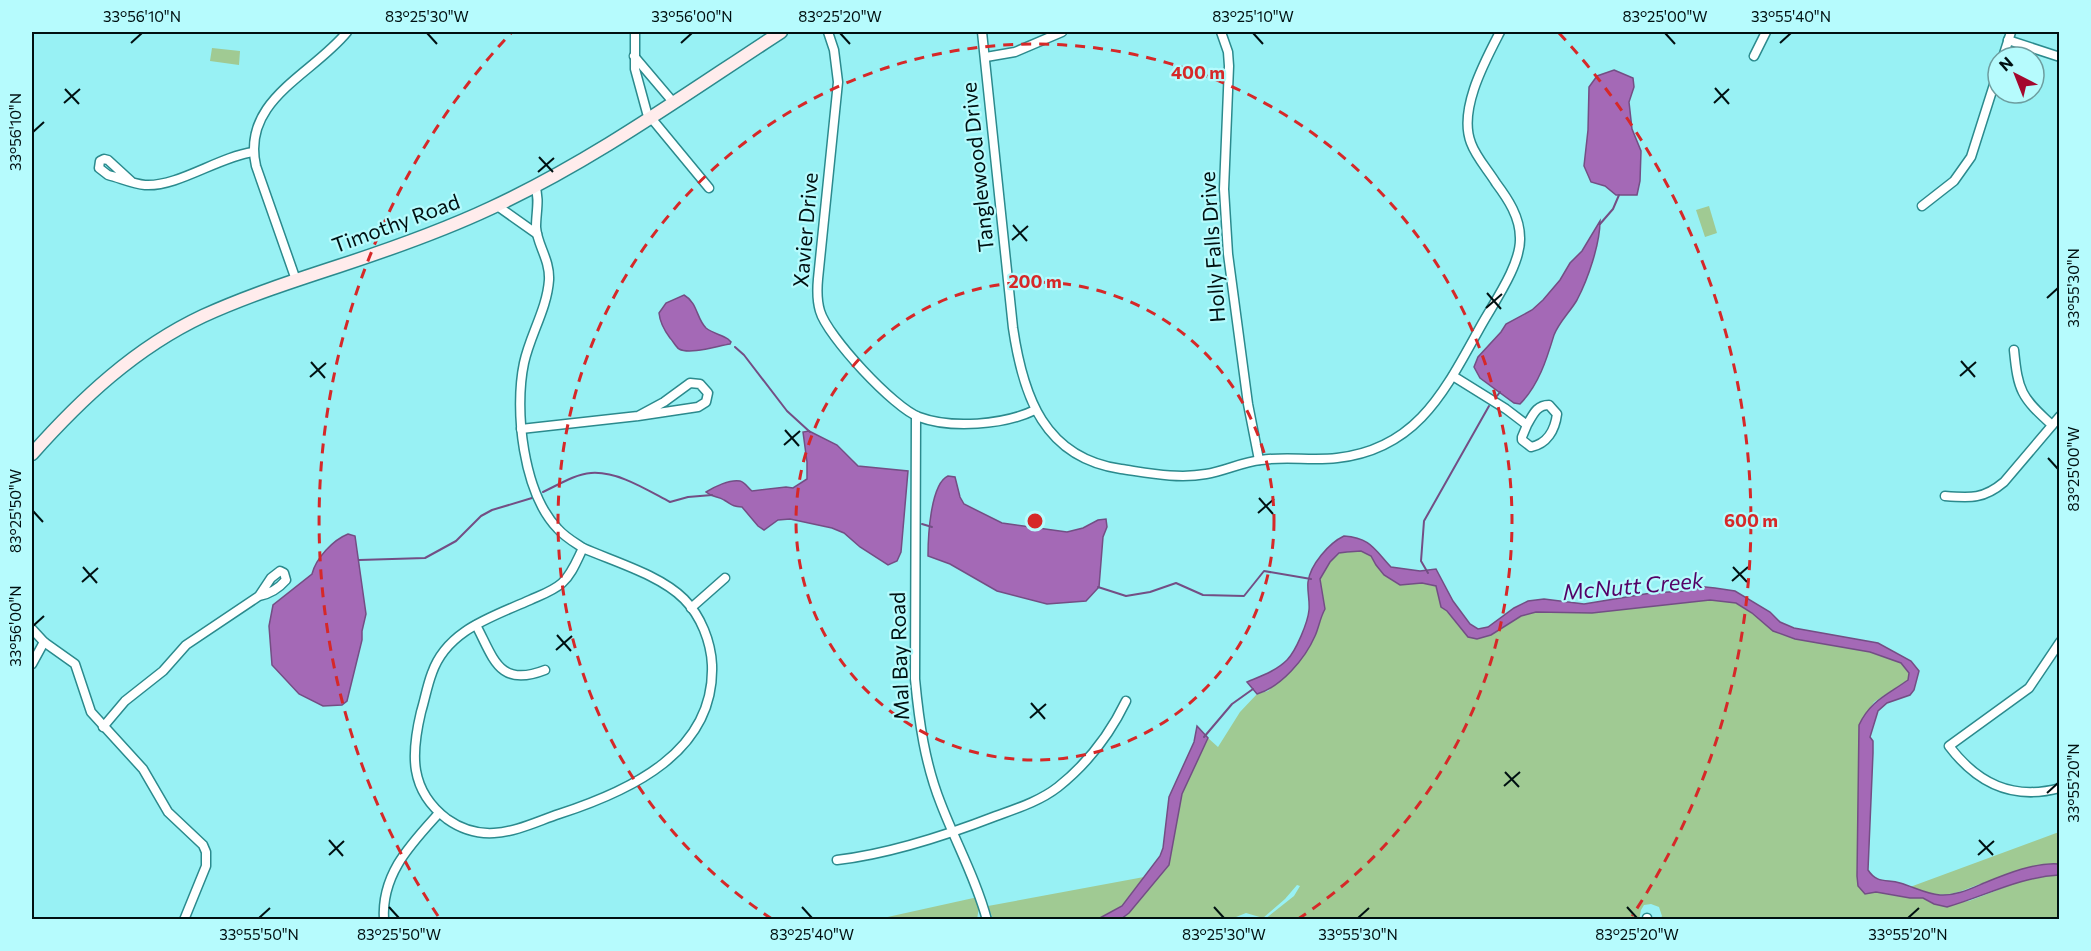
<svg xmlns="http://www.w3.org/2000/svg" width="2091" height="951" viewBox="0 0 2091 951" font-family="Commissioner,sans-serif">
  <rect width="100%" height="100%" fill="#98f1f4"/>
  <g fill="#a0ca93">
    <polygon points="212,48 240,51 239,65 210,61"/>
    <polygon points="1709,206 1717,233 1705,237 1696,210"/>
    <polygon points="1361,551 1371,556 1376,565 1400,585 1422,583 1436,586 1441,607 1447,611 1468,637 1477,639 1491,635 1521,616 1536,612 1592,613 1710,600 1736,603 1795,639 1870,652 1901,663 1909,673 1908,680 1874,702 1859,725 1858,886 1891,895 1923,898 1934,904 1969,901 2021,881 2059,874 2059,920 1660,920 1662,916 1659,907 1651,904 1644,905 1641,910 1639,920 1265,919 1294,896 1300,886 1297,885 1285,899 1263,918 1246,913 1231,919 1121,920 1129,913 1169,865 1182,794 1208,738 1218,747 1240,712 1257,694 1268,691 1306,652 1315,636 1321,617 1325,609 1320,579 1330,562 1340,553"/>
    <path d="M2059,832V864H2054C2034,869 2014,874 1995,879C1958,890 1951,903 1910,887Z"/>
    <polygon points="1144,877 1122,906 1098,919 993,919 988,906"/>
    <polygon points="978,897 979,908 977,919 874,920"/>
  </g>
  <g fill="#a469b6" stroke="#734e84" stroke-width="1.5">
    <polygon points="1614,70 1633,78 1634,87 1629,102 1632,129 1641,151 1640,181 1637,195 1616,195 1605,186 1591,182 1584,166 1588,130 1589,87 1597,76"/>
    <path d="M1600,221C1600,244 1588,279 1577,300C1570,312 1559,322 1554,335C1547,358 1539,385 1520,404L1514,403L1480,378L1474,367L1478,357L1501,332L1506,324L1532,310L1543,300L1560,280L1570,263L1582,251Z"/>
    <path d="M684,295C698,303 696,318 706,328C712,333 722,335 728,339L731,342L730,344C717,346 690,355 679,349C676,347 673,341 670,338C664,330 660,323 659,313L666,303Z"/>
    <path d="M809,431L837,445L858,466L908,471L901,552L897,561L888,565L860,547L844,533L832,528L790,519L778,520L764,530L758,526L742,507C731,506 733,505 724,500C718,496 713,498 706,492C714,487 730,479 740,481C745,482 748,488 752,491L786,487L793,488L807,479V462L803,432Z"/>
    <path d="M948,476L955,477L960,497L964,504L1002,523L1067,532L1083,528L1098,520L1106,519L1107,527L1103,537L1099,587L1086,601L1047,604L997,591L950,564L928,556C928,539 930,484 948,476Z"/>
    <path d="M348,534L355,536L366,614L362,631V640L347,701L342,705L323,706L299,694L272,665L269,626L273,605L312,574C316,558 333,540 348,534Z"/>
    <path d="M1344,536C1371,538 1374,549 1391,567L1420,571L1436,569L1453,601L1470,624L1478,629L1488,627L1514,608L1528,601L1544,599L1584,604L1651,593L1687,591L1696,586L1715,588L1735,591L1770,612L1780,622L1794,628L1878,643L1911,661L1919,671L1914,690L1910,695L1887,703L1878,711L1870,737L1873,741V753L1868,870C1877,884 1887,879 1900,883C1914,887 1926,894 1940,895C1956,896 1970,889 1984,883C2006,874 2035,862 2059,864V875C2020,877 1985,896 1947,907L1934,904L1923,898H1910L1876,892L1865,894L1858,886L1857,876L1859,725C1870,701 1887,695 1908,680L1909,673L1901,663L1870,652L1795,639L1773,631L1752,613L1736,603L1710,600L1592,613L1536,612L1521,616L1491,635L1477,639L1468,637L1447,611L1441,607L1436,586L1422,583L1400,585L1384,575L1376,565L1371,556L1361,551L1347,552L1339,553L1330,562L1320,579L1325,609C1320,618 1319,627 1315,636C1305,659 1281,687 1257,694L1247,682C1261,676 1276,671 1287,660C1296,651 1308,622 1309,610C1310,601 1307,591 1308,582C1310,565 1329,543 1344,536Z"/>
    <polygon points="1197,726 1208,738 1182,794 1169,865 1129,913 1121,919 1098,919 1122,906 1160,856 1163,848 1169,797 1194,742"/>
  </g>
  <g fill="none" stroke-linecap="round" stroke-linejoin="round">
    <g stroke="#734e84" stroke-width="2">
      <polyline points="1600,224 1613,209 1619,195"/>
      <polyline points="735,347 744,355 787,411 810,432"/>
      <polyline points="1497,396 1500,392"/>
      <path d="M543,492C558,485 575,474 591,473C618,471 647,490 670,502L688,497L712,495"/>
      <polyline points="922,524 932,527"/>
      <polyline points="359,560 425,558 456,541 481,516 492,510 532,498"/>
      <polyline points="1428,573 1421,561 1424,521 1489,406"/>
      <polyline points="1098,587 1126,596 1150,592 1176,583 1203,595 1244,596 1264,571 1311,579"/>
      <polyline points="1204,737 1232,704 1253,689"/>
    </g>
    <g stroke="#2b8a8d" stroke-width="11">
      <g id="street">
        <polyline points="635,32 635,69 647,113 709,188"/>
        <path d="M828,32L834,50L838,82L818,279C817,290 817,301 820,311C827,336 894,408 919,417C951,429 1004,425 1035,410"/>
        <path d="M982,32L1013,328C1023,396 1044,458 1121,469C1149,473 1178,479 1206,474C1225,471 1242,462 1261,460C1286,456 1311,461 1337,458C1419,449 1446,388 1482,324C1495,301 1521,264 1520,238C1520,217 1508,199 1496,183C1488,170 1476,157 1471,143C1458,110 1485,61 1500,32"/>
        <polyline points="1221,32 1228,52 1229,66 1224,189 1228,254 1248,404 1259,460"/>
        <polyline points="2008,40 2060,57"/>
        <polyline points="634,56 673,102"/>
        <polyline points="1754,56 1766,32"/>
        <polyline points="986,57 1015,52 1062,32"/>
        <polyline points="2003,57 2011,32"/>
        <path d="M132,182L108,160L104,159L100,161L99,168L108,175C120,178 133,184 145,185C178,187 218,157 253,152"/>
        <path d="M535,186C540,199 536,212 536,227C537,245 550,259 549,280C547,309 530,335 524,363C514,410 523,493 558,529C565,537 574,542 583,548"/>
        <polyline points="496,205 537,234"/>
        <polyline points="1922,206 1954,181 1971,157 1998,72"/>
        <path d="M296,280L256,166C241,100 312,75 347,32"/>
        <path d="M2014,350C2018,391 2021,397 2052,425"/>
        <path d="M1453,376L1506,409L1527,425L1522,437V440L1531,447C1547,444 1555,430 1557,414L1549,405C1536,405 1533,415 1527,425"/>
        <path d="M916,416L915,679C919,722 925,764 941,804C956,843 976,879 987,920"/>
        <polyline points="521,429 638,416 698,407 706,402 708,393 700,384 690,383 664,402 638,416"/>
        <path d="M1945,496C1971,498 1984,499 2004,482L2060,416"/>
        <path d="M583,548C615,562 660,575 684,599C701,616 711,642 712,665C715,752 630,791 559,814C538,821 516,832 494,833C477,834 461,829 447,819C409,790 411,754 421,712C425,699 427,686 432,673C447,630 492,617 530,600C541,595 553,591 562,583C572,574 577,560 583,548Z"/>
        <polyline points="691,608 725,578"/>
        <path d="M476,625C494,659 499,688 545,670"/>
        <polyline points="32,629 44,642 75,664 91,712 143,769 168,812 203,845 206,852 206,866 184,920"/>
        <path d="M2060,642L2029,688L1949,746C1977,783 2012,801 2060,788"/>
        <polyline points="32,664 44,642"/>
        <path d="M103,727L125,701L163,671L186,645L259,596C270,594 279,588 286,580L284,573L280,571L271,578L259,596"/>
        <path d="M837,860C889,854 947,835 996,816C1018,808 1040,801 1058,787C1087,764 1110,734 1126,701"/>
        <path d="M384,920C381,874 411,844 439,813"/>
        <polyline points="1647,920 1647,918"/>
      </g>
    </g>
    <g stroke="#2b8a8d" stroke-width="15">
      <path id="secondary" d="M32,454C81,399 135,348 203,316C247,296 293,281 339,266C391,249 442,231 491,208C593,161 687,93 781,32"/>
    </g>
    <use href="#street" stroke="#fff" stroke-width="8"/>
    <use href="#secondary" stroke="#ffecec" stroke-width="12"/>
  </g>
  <path fill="none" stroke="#001011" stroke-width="2" d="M427,33L437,44M840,33L850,44M1253,33L1263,44M1665,33L1675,44M131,43L142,33M681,43L692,33M1780,43L1791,33M1715,88L1729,104M65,89L79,104M64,103L80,89M1714,103L1729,89M33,132L44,122M539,157L553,172M538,172L554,158M1013,225L1027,241M1012,240L1028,226M1487,293L1501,309M2047,298L2058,288M1486,308L1502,294M1961,361L1975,377M311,362L325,378M1960,376L1976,362M310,377L326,363M785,430L799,446M784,445L800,431M2048,458L2058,469M1259,498L1273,514M33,511L43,522M1258,513L1274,499M83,567L97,583M1733,567L1747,582M1732,581L1748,567M82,582L98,568M33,626L44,616M557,635L571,651M556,650L572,636M1031,703L1045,719M1030,718L1046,704M1505,772L1519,787M1504,786L1520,772M2047,793L2058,783M329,840L343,856M1979,840L1993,855M329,855L344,841M1978,855L1994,841M389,907L399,918M802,907L812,918M1214,907L1224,918M1627,907L1637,918M259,918L270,908M1358,918L1369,908M1908,918L1919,908"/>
  <g fill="none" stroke="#d62828" stroke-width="3" stroke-dasharray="10 8">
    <circle cx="1035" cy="521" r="239"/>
    <path d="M772 919A477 477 0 1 1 1298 919"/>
    <path d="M438 916A716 716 0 0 1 511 33M1559 33A716 716 0 0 1 1632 916"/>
  </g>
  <g text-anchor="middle" stroke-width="4.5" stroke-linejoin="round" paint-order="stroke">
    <g font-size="21" fill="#001011" stroke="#b6fbfd">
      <text transform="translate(978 167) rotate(-96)" y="7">Tanglewood Drive</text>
      <text transform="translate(396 224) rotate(-20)" y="7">Timothy Road</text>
      <text transform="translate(806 230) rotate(-85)" y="7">Xavier Drive</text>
      <text transform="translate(1213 247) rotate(-94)" y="7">Holly Falls Drive</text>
      <text transform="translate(900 656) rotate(-92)" y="7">Mal Bay Road</text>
    </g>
    <g font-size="22" font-style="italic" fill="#540066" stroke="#b6fbfd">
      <text transform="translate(1633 586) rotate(-5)" y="8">McNutt Creek</text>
    </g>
  </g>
  <circle cx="1035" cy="521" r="9" fill="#d62828" stroke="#b6fbfd" stroke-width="3"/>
  <g font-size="18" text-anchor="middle" font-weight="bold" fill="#d62828" stroke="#b6fbfd" stroke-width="4.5" stroke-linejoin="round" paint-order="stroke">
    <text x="1198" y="79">400 m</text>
    <text x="1035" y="288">200 m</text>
    <text x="1751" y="527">600 m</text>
  </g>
  <rect width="2091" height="951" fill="none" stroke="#b6fbfd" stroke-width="66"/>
  <g transform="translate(2016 75) rotate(318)"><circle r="28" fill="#b6fbfd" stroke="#6d9d9f" stroke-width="1.5"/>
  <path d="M0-4.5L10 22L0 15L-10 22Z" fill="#a4082e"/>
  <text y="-9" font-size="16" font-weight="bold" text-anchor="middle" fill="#001011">N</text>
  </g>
  <rect x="33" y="33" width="2025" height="885" fill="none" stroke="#001011" stroke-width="2"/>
  <g font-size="15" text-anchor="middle" fill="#001011">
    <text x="142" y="22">33°56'10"N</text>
    <text x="427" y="22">83°25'30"W</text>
    <text x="692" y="22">33°56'00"N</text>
    <text x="840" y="22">83°25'20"W</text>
    <text x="1253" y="22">83°25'10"W</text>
    <text x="1665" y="22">83°25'00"W</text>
    <text x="1791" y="22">33°55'40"N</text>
    <text transform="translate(16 132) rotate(-90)" y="5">33°56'10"N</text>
    <text transform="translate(2074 288) rotate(-90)" y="5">33°55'30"N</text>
    <text transform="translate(2074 469) rotate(-90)" y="5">83°25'00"W</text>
    <text transform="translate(16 511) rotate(-90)" y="5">83°25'50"W</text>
    <text transform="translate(16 626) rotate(-90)" y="5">33°56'00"N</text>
    <text transform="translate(2074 783) rotate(-90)" y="5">33°55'20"N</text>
    <text x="259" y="940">33°55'50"N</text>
    <text x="399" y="940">83°25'50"W</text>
    <text x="812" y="940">83°25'40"W</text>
    <text x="1224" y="940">83°25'30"W</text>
    <text x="1358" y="940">33°55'30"N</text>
    <text x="1637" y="940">83°25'20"W</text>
    <text x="1908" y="940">33°55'20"N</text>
  </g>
</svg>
